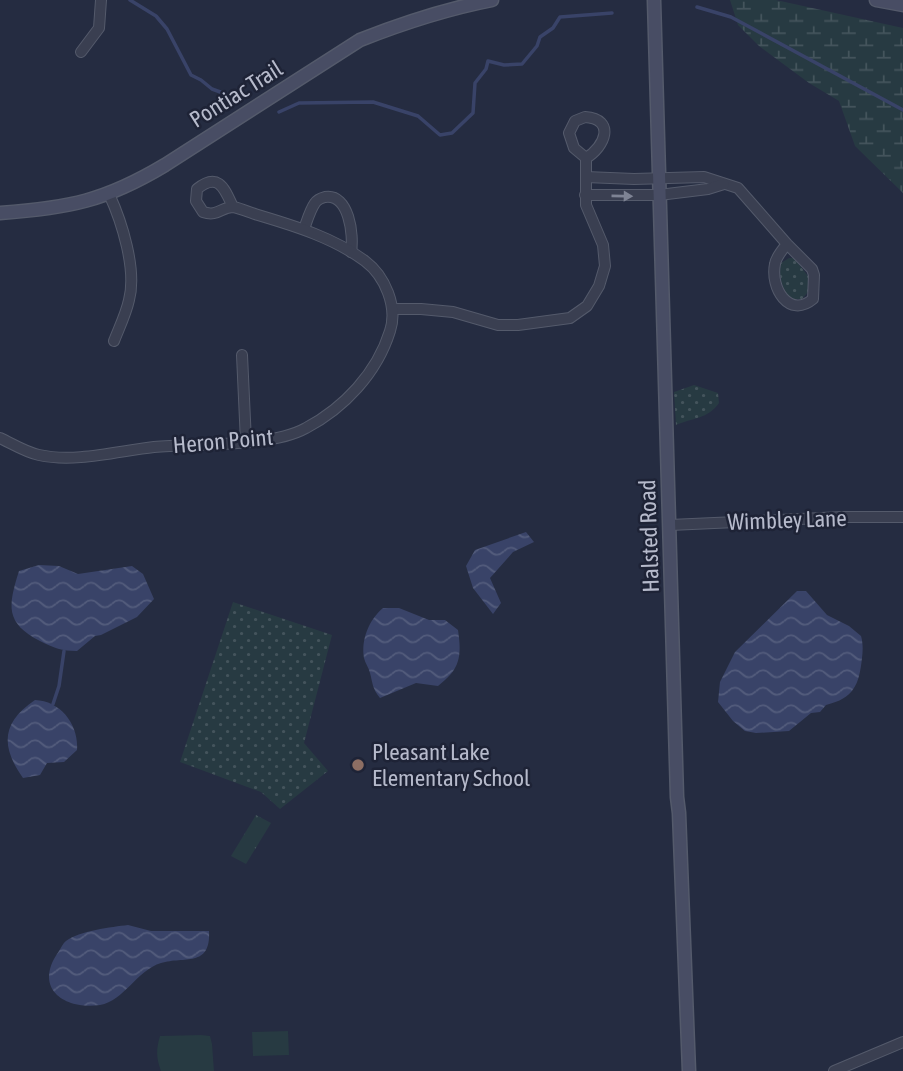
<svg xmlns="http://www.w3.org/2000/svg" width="903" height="1071" viewBox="0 0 903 1071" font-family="'Asap Condensed',sans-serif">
  <defs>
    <pattern id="grass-dots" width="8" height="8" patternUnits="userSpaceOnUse" patternTransform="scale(1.75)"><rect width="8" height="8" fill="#273a42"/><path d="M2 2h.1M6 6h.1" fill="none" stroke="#44545c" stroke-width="1.8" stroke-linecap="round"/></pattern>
    <pattern id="wetland-marsh" width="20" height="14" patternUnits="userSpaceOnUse" patternTransform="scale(1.75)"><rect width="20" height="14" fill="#273a42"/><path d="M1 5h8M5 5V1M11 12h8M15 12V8" fill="none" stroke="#44545c"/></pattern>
    <pattern id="park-tufts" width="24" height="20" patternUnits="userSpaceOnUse" patternTransform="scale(1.75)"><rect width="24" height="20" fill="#273a42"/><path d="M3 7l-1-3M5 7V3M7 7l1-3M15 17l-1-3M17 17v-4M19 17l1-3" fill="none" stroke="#44545c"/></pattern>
    <pattern id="water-waves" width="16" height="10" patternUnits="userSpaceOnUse" patternTransform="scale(1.75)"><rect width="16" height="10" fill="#394368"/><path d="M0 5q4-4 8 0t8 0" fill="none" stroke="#535c7c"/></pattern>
  </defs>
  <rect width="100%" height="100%" fill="#252c41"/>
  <g fill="url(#grass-dots)">
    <path d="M789,258H794L808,276V292L802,299H792C782,293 778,274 781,263Z"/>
    <path d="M694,385L718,393L719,403C708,419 692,418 676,425L674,392Z"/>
    <polygon points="233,602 332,635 304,743 328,771 280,809 261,792 180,762"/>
  </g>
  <polygon fill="url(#wetland-marsh)" points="730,0 776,0 903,28 903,193 855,146 839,101 809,83 759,46 738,25"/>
  <polygon fill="url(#park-tufts)" points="256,815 271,823 246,864 231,856"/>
  <g fill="#273a42">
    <polygon points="288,1031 289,1055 253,1056 252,1032"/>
    <path d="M201,1035L210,1036L212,1044L214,1071H161C156,1058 156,1049 160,1036Z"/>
  </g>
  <g fill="url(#water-waves)">
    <polygon points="526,532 534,542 513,552 490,578 501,603 493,614 473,588 466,566 475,550"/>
    <path d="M39,565L59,566L78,574L132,566L143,574L154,599L137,617L101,635L95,636L77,651C62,651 54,648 40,641C5,623 8,606 19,571Z"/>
    <path d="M797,591H806L827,615L849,626L861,636C863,643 863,650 862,658C859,685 854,698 826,705L820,712L811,713L789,731L756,733L745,731L733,721L718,702L720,682L735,652Z"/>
    <path d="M383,608H399L429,620H445L458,630C462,657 460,669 438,686L416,683L380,698C372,688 373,684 370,673C369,668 365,663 364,658C361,639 369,620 383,608Z"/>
    <path d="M35,700C61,701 79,725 77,750L64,762L47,763L40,775L23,778C0,746 2,722 35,700Z"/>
    <path d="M128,925L151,931H209C211,968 184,956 161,963C137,970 124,1001 100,1005C65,1010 34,989 57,954C60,950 63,943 66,941C79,931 112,927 128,925Z"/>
  </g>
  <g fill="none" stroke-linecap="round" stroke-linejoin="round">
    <g stroke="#394368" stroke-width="3.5">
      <polyline points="130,0 156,16 167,29 191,75 201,80 212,89 234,97"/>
      <polyline points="697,7 731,17 903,110"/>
      <polyline points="279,112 299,103 373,102 418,116 440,135 452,133 473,113 475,83 486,69 488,61 504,65 522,64 537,46 540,37 553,28 560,17 612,13"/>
      <polyline points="53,704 59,686 64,651"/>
    </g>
    <g stroke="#545a6b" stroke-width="12">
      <g id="street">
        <polyline points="81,52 99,28 101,0"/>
        <path d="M586,177L634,179L704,177L738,188L787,244L812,269L814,275L813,299C789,319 770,288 775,264C776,257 782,250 787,244"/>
        <path d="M109,194C122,222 137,270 129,300C126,314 119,328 114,341"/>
        <polyline points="585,195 659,195 708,189 724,184"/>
        <path d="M304,229C307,221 310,210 315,203C317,200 321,198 325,197C349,193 354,235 351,252"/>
        <path d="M393,309H421L453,312L498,325H518L570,318L587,306L599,286L605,266L603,245L586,205V158C605,147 616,119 585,117L575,121L569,133L574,148L586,158"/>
        <polyline points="242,355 246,442"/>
        <path d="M0,438C13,444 25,452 39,455C75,463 118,451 154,447C196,443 270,448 306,428C344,408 377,373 390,331C398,307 385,276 365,261C334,238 295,226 258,215C251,213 240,208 233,207C221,207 218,217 203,212L196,201L197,189C219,171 225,190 233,207"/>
        <polyline points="670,525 843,517 903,517"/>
        <polyline points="834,1071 903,1042"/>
      </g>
    </g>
    <g stroke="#545a6b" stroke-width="15">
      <g id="secondary">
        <polyline points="654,0 677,797 679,813 689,1071"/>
        <polyline points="876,0 903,5"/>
        <path d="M0,213C69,208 105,201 165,165L360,40C403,23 446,9 492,0"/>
      </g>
    </g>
    <use href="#street" stroke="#3a3f51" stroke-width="10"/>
    <use href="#secondary" stroke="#484d64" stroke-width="12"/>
  </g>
  <defs><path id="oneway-solid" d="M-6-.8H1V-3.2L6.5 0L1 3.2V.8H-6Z" transform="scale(1.75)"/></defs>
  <use fill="#7e8394" href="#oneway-solid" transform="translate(622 196) rotate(1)"/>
  <circle fill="#8d6e63" stroke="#1e2336" stroke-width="2.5" cx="358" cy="765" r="7"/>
  <g text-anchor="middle" stroke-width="5" stroke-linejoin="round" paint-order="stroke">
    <g font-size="23" fill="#b6bacb" stroke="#1e2336">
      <text transform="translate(236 94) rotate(-32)" y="8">Pontiac Trail</text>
      <text transform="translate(223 441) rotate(-5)" y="8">Heron Point</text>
      <text transform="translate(787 520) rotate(-2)" y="8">Wimbley Lane</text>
      <text transform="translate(649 536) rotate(-92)" y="8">Halsted Road</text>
    </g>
    <g font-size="23" fill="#b6bacb" stroke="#1e2336" text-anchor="start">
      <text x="372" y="760">Pleasant Lake<tspan x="372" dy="26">Elementary School</tspan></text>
    </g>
  </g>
</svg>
